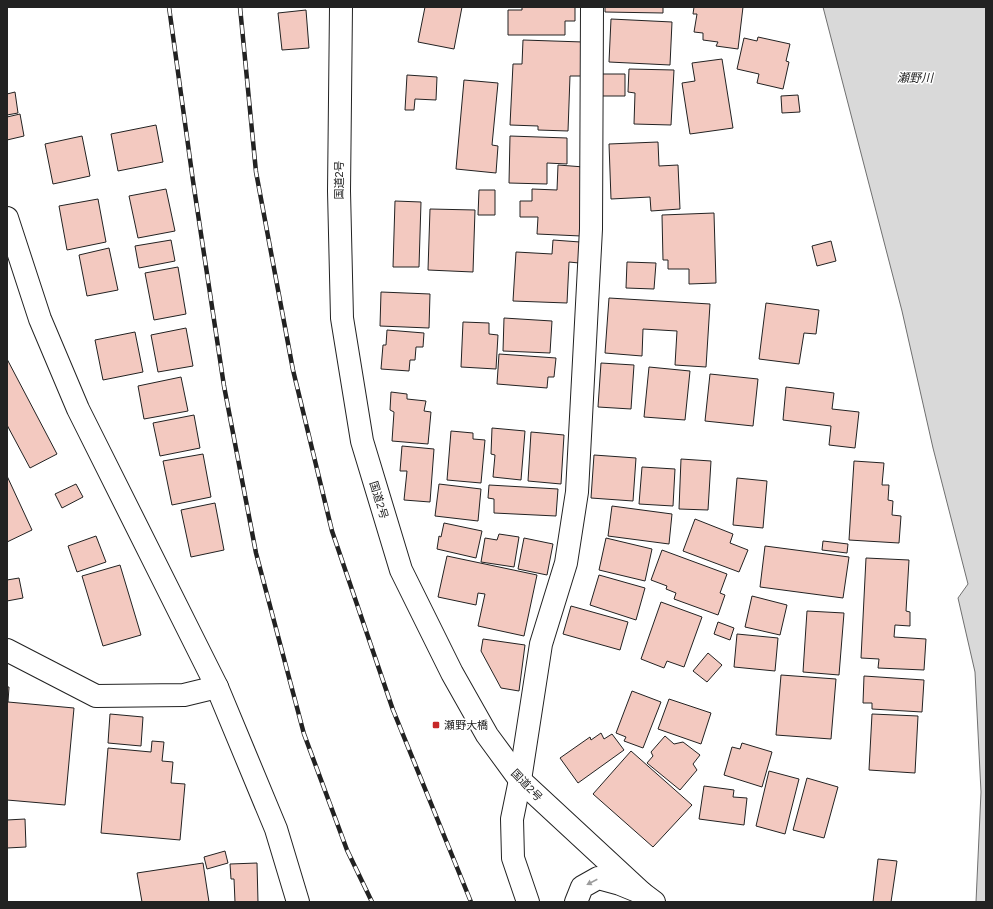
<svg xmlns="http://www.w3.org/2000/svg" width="993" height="909" viewBox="0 0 993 909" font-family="Helvetica,'Noto Sans JP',sans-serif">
  <rect width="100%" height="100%" fill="#fff"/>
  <polygon fill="#d9d9d9" stroke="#6f6f6f" points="823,7 986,7 986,902 976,902 981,792 975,672 958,598 968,584 933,448 902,311"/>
  <g fill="#f3c9c0" stroke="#222">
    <polygon points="425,7 462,7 454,49 418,42"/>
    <polygon points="522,7 575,7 575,21 565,21 565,35 508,35 508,10 522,10"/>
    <polygon points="605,7 663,7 663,13 605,12"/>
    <polygon points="694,7 743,7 738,49 716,46 718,42 703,40 703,33 694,32 697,14 693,14"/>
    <polygon points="306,10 309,48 282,50 278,13"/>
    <polygon points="611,19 672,22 670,65 609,62"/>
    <polygon points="758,37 790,44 786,61 789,62 783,89 757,83 759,74 737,69 744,38 757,41"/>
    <polygon points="523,40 583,42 582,76 570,76 568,131 538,130 538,126 510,125 513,64 522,64"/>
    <polygon points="722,59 733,128 690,134 682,83 695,81 692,63"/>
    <polygon points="629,69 674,70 671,125 634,124 635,93 628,92"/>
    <polygon points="601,74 625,74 625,96 602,96"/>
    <polygon points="407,75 437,77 436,100 415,99 414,110 405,110"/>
    <polygon points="464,80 498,83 492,145 498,146 496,173 456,169"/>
    <polygon points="15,92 18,113 7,115 7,94"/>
    <polygon points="798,95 800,112 782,113 781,96"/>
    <polygon points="20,114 24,136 7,140 7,117"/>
    <polygon points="156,125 163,162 118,171 111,134"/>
    <polygon points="82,136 90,176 53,184 45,144"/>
    <polygon points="510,136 567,138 567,164 547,163 547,184 509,183"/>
    <polygon points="658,142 659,166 678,165 680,209 651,211 650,197 611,199 609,144"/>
    <polygon points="558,165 584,167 581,236 537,234 538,217 520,217 520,201 532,201 532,189 557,190"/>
    <polygon points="166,189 175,231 138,238 129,196"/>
    <polygon points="479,190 495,190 495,215 478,215"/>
    <polygon points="98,199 106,242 67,250 59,206"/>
    <polygon points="395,201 421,202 419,267 393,267"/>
    <polygon points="430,209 475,210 473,272 428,270"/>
    <polygon points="714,213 716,283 689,284 689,269 668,269 668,260 663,260 662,215"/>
    <polygon points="171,240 175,261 139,268 135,246"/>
    <polygon points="553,240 580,242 579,263 569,262 567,303 513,301 516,252 552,254"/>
    <polygon points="831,241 836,261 817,266 812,246"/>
    <polygon points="109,248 118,290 87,296 79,255"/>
    <polygon points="627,262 656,263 654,289 626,288"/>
    <polygon points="178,267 186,314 154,320 145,273"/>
    <polygon points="381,292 430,294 429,328 380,326"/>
    <polygon points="609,298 710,304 706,367 675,365 677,331 643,329 642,356 605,353"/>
    <polygon points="766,303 819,310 816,334 804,333 799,364 759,359"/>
    <polygon points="504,318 552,321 550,353 503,351"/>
    <polygon points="463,322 489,323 489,334 498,335 496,369 461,367"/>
    <polygon points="186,328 193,366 158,372 151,335"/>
    <polygon points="387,330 424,333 423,347 416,347 415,360 410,360 409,371 381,369 383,345 386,345"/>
    <polygon points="135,332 143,372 103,380 95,340"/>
    <polygon points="499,354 556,358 554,377 548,377 547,388 497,384"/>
    <polygon points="7,359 57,454 30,468 7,425"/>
    <polygon points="601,363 634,365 631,409 598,407"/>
    <polygon points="649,367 690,371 685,420 644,417"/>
    <polygon points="710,374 758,379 753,426 705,421"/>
    <polygon points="181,377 188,411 144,419 138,386"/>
    <polygon points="786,387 834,393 832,409 859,412 855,448 829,445 831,426 783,420"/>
    <polygon points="391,392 407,394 407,399 426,401 424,411 431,412 428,444 392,441 394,412 390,410"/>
    <polygon points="194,415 200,448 160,456 153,423"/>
    <polygon points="492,428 525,431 521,480 493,477 495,455 491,454"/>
    <polygon points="451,431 473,433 473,439 485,440 481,483 447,480"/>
    <polygon points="531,432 564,435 561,484 528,481"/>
    <polygon points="402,446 434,449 430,502 404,500 407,471 400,471"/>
    <polygon points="203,454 211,497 172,505 163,461"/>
    <polygon points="594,455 636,458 633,501 591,498"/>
    <polygon points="681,459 711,461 708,510 679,509"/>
    <polygon points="854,461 884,463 882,485 889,485 888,500 893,501 892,515 901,516 899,543 849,540"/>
    <polygon points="642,467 675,469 673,506 639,504"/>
    <polygon points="7,476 32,530 7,542"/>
    <polygon points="737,478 767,481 763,528 733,525"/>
    <polygon points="76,484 83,497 62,508 55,494"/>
    <polygon points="439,484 481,489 478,521 435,516"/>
    <polygon points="489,485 558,489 556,516 494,513 494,499 488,498"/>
    <polygon points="215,503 224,550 191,557 181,510"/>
    <polygon points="612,506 672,514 669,544 608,536"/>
    <polygon points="695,519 733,534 730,543 748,550 739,572 683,551"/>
    <polygon points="444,523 482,531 476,558 437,549 439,536 441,537"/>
    <polygon points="499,534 519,537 514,567 481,562 485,538 497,540"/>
    <polygon points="96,536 106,562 77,572 68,546"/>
    <polygon points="524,538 553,544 547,575 518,569"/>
    <polygon points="606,538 652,549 645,581 599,570"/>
    <polygon points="823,541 848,544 847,553 822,550"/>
    <polygon points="765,546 849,557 843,598 760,587"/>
    <polygon points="662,550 727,574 720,593 725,595 718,615 674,599 676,593 666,589 667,586 651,580"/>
    <polygon points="447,556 537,575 524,636 478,626 485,594 478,593 476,605 438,597"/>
    <polygon points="866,558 909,560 906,611 910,612 910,626 895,625 894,637 926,639 924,670 878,668 879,659 861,658"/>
    <polygon points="120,565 141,635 103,646 82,576"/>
    <polygon points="599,575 645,588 636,620 590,605"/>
    <polygon points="19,578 23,598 7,601 7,580"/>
    <polygon points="752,596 787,605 780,635 745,627"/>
    <polygon points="661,602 702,617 684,667 667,661 664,668 641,659"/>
    <polygon points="571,606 628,622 620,650 563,634"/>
    <polygon points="807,611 844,613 839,675 803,672"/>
    <polygon points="718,622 734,628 730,640 714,634"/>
    <polygon points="737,634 778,638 775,671 734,667"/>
    <polygon points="483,639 525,645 519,691 501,688 481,651"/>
    <polygon points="708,653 722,665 707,682 693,671"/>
    <polygon points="781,675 836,679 831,739 776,735"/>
    <polygon points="864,676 924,680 922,712 872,709 872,703 863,703"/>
    <polygon points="7,687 9,687 8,702 74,708 65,805 7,800"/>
    <polygon points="632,691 661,702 643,748 624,741 626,737 616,733"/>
    <polygon points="669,699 711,713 701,744 658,729"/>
    <polygon points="110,714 143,717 141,746 108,743"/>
    <polygon points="872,714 918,716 915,773 869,770"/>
    <polygon points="601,733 604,739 612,734 624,750 578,783 560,758 590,737 591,740"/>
    <polygon points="665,736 674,744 683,742 700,755 693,764 697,770 680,790 647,763 653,756 651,752"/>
    <polygon points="152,741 164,742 162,761 173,762 171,783 185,784 180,840 101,833 108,748 151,752"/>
    <polygon points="742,743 772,752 762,787 724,775 732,747 740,749"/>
    <polygon points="631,751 692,805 653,847 593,794"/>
    <polygon points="769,771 799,779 785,834 756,826"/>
    <polygon points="807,778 838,787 824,838 793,830"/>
    <polygon points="704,786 734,790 733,797 747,798 744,825 699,819"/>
    <polygon points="25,819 26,847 7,848 7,820"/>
    <polygon points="225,851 228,863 207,869 204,857"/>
    <polygon points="878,859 897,861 891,902 873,902"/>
    <polygon points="203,863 209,902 142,902 137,873"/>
    <polygon points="257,863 258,902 235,902 234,879 231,879 230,864"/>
  </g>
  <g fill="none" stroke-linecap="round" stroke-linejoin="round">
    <g stroke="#222" stroke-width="24">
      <g id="street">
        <polyline points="7,650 96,696 184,695 217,687"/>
        <polyline points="520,780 541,644 566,563 577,492 591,229 592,7"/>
      </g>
    </g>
    <g stroke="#222" stroke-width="24">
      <g id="secondary">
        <polyline points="7,218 40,319 78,409 217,687 276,829 298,902"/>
        <polyline points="520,780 512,819 513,858 528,902"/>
        <polyline points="576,902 582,887 598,878 620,884 642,893"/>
      </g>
    </g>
    <g stroke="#222" stroke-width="24">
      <polyline id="highway" points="341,7 339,191 342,318 362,441 401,570 452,673 487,735 520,780 642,893 654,902"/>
    </g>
    <use href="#street" stroke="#fff" stroke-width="22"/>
    <use href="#secondary" stroke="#fff" stroke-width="22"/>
    <use href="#highway" stroke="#fff" stroke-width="22"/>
    <g stroke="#222" stroke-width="4.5">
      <g id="rail">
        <polyline points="169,7 193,181 224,386 256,553 304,734 347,850 372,902"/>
        <polyline points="240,7 256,172 293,370 332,531 393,710 471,902"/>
      </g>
    </g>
    <use href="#rail" stroke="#fff" stroke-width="3" stroke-dasharray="9" stroke-linecap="butt"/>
  </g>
  <defs><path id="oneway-solid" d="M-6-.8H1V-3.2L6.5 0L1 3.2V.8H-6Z"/></defs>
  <use fill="#9c9c9c" href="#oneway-solid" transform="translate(592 882) rotate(153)"/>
  <rect fill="#c62828" stroke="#fff" stroke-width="1.5" x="432" y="721" width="8" height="8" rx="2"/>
  <g text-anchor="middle" stroke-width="3" stroke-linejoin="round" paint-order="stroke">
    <g font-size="11" fill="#222" stroke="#fff">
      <text transform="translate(339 180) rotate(-90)" y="4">国道2号</text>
      <text transform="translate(379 500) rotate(73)" y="4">国道2号</text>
      <text transform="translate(527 785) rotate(46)" y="4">国道2号</text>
    </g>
    <g font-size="11" fill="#222" stroke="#fff" text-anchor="start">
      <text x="444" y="729">瀬野大橋</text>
    </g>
    <g font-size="12" font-style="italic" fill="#222" stroke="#fff">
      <text x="915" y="82">瀬野川</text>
    </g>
  </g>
  <rect width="993" height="909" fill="none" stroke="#222222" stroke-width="16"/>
</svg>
